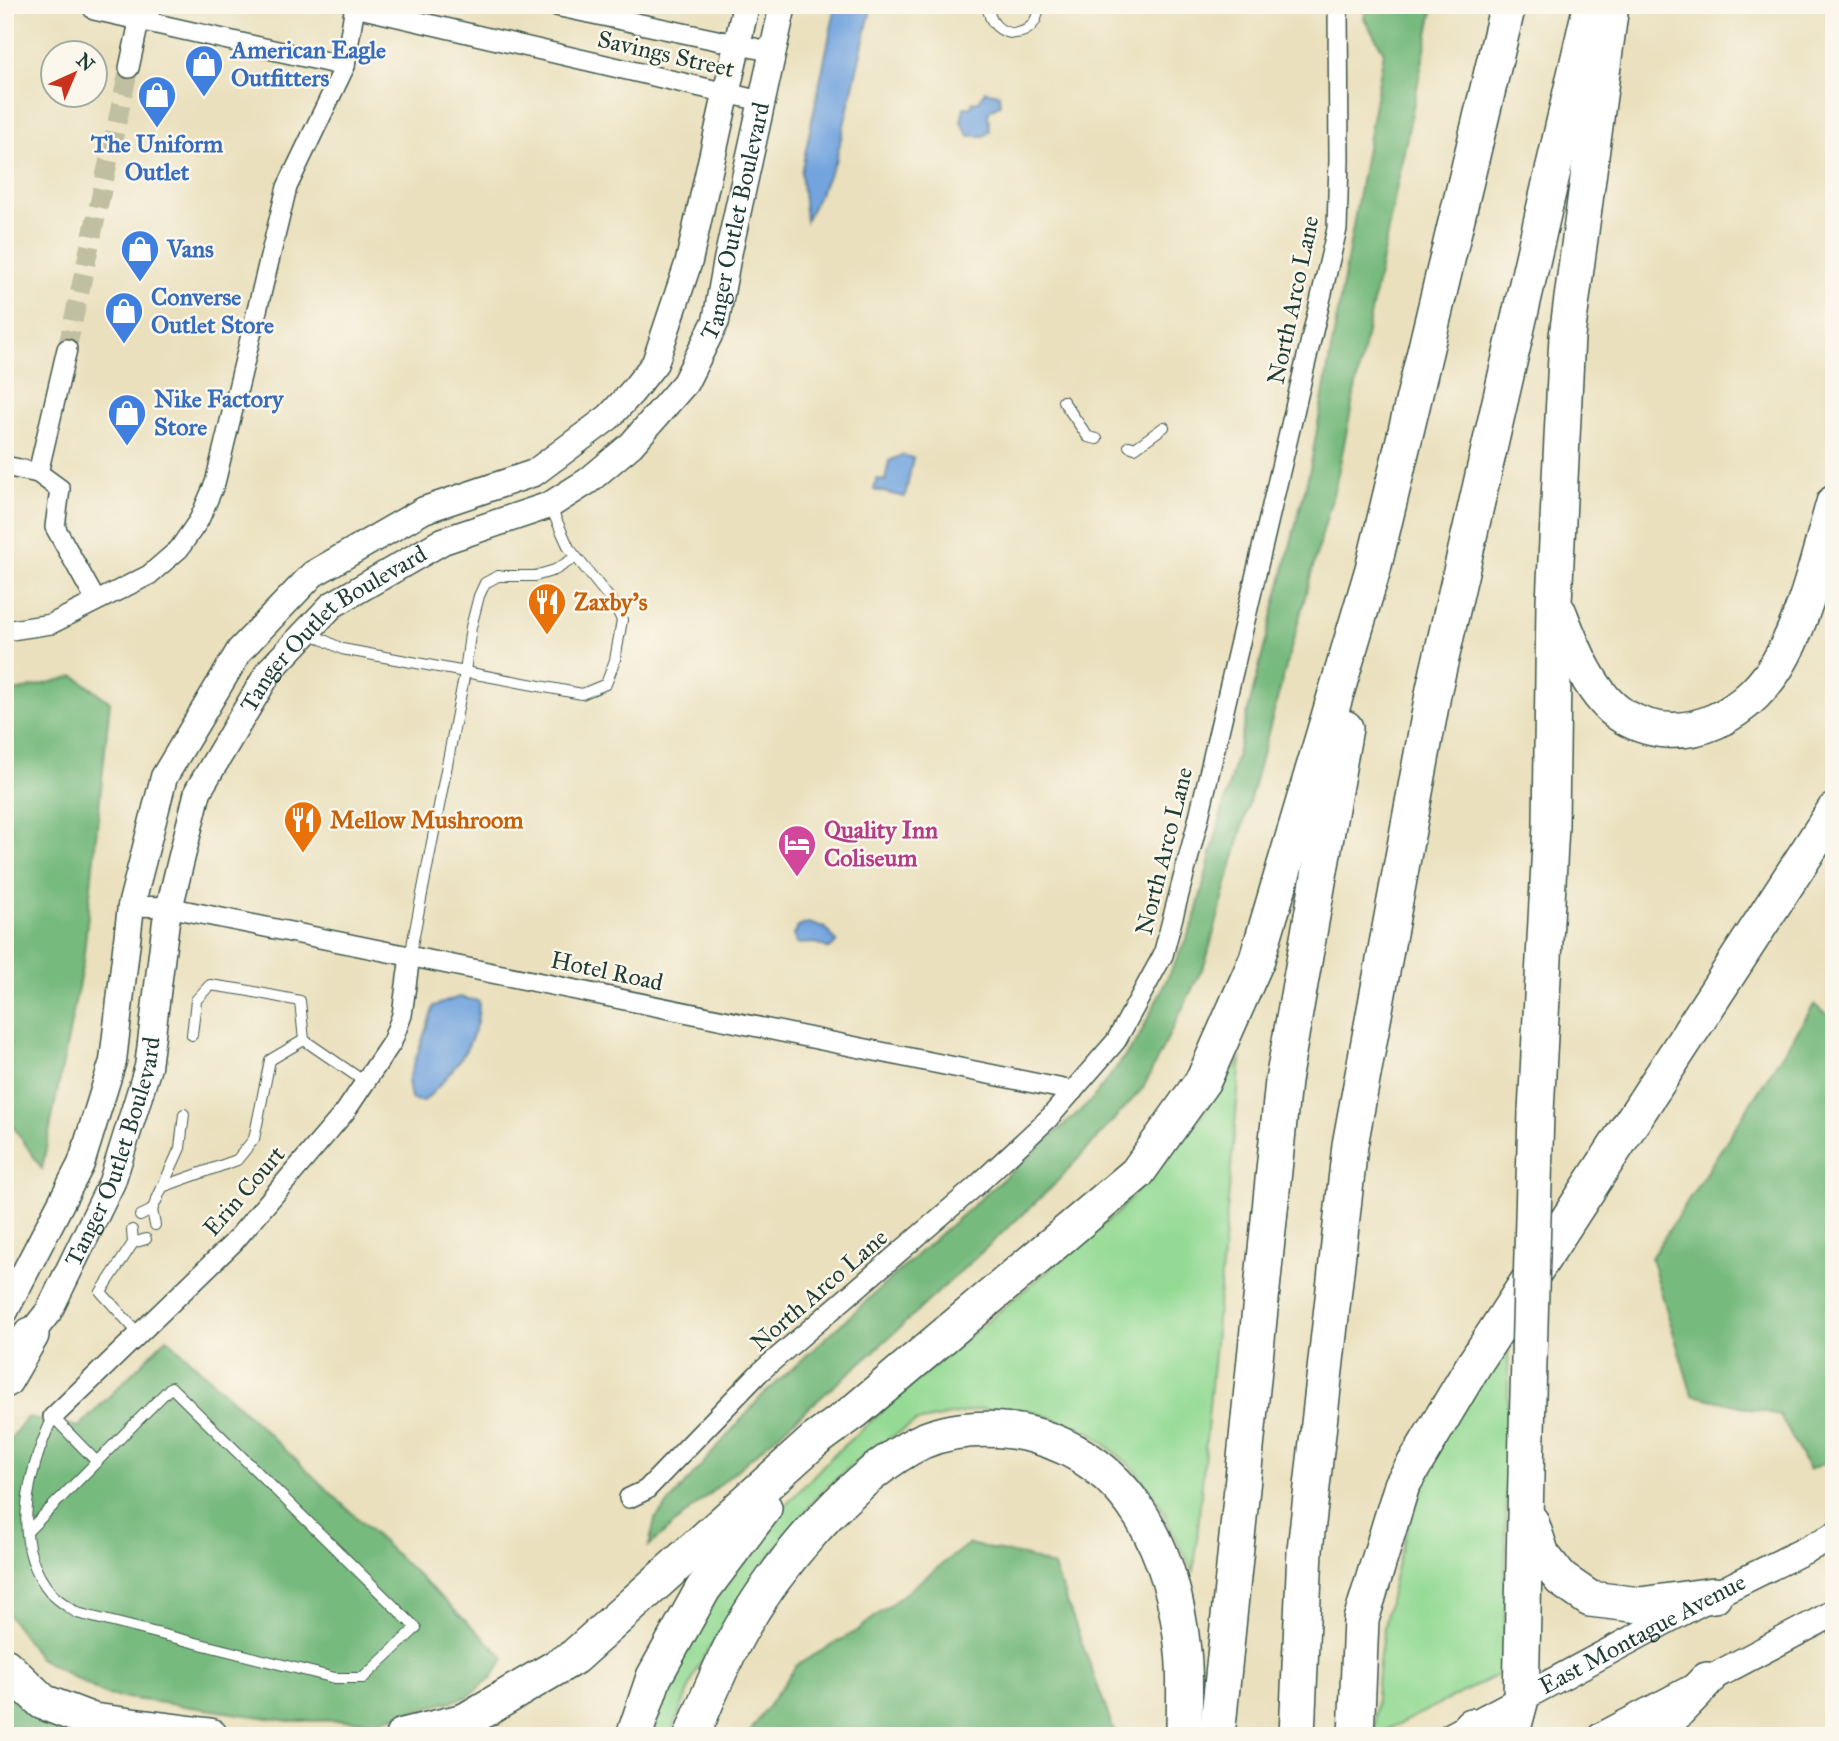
<svg xmlns="http://www.w3.org/2000/svg" width="1839" height="1741" viewBox="0 0 1839 1741" font-family="'IM FELL Great Primer',serif">
  <rect width="100%" height="100%" fill="#fbf7ec"/>
  <filter id="ink" filterUnits="userSpaceOnUse"><feTurbulence type="fractalNoise" baseFrequency=".0143" numOctaves="2"/><feDisplacementMap in="SourceGraphic" scale="14" xChannelSelector="R" yChannelSelector="G"/><feConvolveMatrix kernelMatrix="1 2 1 2 8 2 1 2 1" color-interpolation-filters="sRGB"/></filter>
  <filter id="wash" filterUnits="userSpaceOnUse"><feTurbulence type="fractalNoise" baseFrequency=".00686" numOctaves="4" result="noise"/><feDisplacementMap in="SourceGraphic" scale="28" xChannelSelector="R" yChannelSelector="G"/><feGaussianBlur stdDeviation="1.57" result="paint"/><feColorMatrix in="noise" values="0 0 0 0 0 0 0 0 0 0 0 0 0 0 0 0 0 1.4 0 .05"/><feComposite in="paint" operator="in"/></filter>
  <g filter="url(#wash)">
    <rect width="100%" height="100%" fill="#eae0bd"/>
    <g fill="#94da94" stroke="#5a8c64" stroke-width="2">
      <polygon points="1241,1059 1194,1571 1174,1536 1159,1503 1132,1467 1089,1431 1029,1410 981,1409 916,1422 866,1453 819,1494 751,1581 696,1671 670,1736 651,1736 666,1690 708,1603 769,1523 831,1457 923,1375 1118,1212 1185,1137"/>
      <path d="M1509,1325L1504,1672L1375,1736C1374,1637 1403,1519 1445,1430C1461,1395 1489,1358 1509,1325Z"/>
    </g>
    <g fill="#77ba7e" stroke="#4b7c59" stroke-width="2">
      <polygon points="1367,5 1434,5 1336,483 1206,961 1143,1088 1052,1187 871,1354 649,1546 655,1519 760,1398 930,1243 1089,1103 1138,1039 1193,925 1310,469 1384,52 1364,18"/>
      <polygon points="75,676 110,702 83,962 42,1169 5,1114 5,694"/>
      <polygon points="1814,1005 1834,1019 1834,1459 1809,1470 1780,1415 1692,1395 1651,1258"/>
      <polygon points="167,1338 505,1658 492,1677 467,1697 381,1720 289,1721 106,1695 39,1658 5,1610 5,1446 27,1417 79,1427"/>
      <polygon points="968,1544 1028,1557 1054,1567 1116,1736 747,1736 797,1665 858,1630"/>
      <polygon points="5,1680 93,1736 5,1736"/>
    </g>
    <g fill="#73a4de" stroke="#497089" stroke-width="2">
      <polygon points="836,5 872,5 836,160 806,221 801,173"/>
      <polygon points="985,91 999,94 1000,105 990,110 988,115 990,131 984,136 969,136 961,122 964,107 971,107 973,102 979,101"/>
      <polygon points="902,455 913,458 905,497 874,490 877,479 885,481 889,461"/>
      <polygon points="808,923 825,928 837,942 830,949 816,943 797,944 794,935 798,927"/>
      <path d="M459,997L479,1001C480,1042 451,1075 423,1102L411,1099L408,1081L434,1006Z"/>
    </g>
  </g>
  <g filter="url(#ink)">
    <g fill="none" stroke-linecap="round" stroke-linejoin="round">
      <polyline stroke="#c1bfa2" stroke-width="19" stroke-dasharray="19 10" stroke-linecap="butt" points="67,349 129,68"/>
      <g stroke="#3d5549" stroke-width="12">
        <g id="lane">
          <path d="M988,5C989,43 1040,42 1038,5"/>
          <polyline points="1063,401 1088,437 1097,439"/>
          <polyline points="1129,446 1135,448 1164,427"/>
          <polyline points="308,632 342,649 465,672 471,627 479,596 485,583 498,576 535,576 555,570 576,557"/>
          <polyline points="410,956 465,672 582,694 606,684 615,660 622,620 614,604 569,548 550,506"/>
          <polyline points="192,1035 196,1000 210,985 244,990 300,1001 304,1040 365,1082"/>
          <polyline points="162,1187 237,1160 254,1139 270,1060 304,1040"/>
          <polyline points="152,1210 155,1225"/>
          <polyline points="140,1216 152,1210 180,1148 184,1114"/>
          <polyline points="132,1230 133,1243 101,1292 139,1334"/>
          <polyline points="133,1243 146,1239"/>
          <path d="M27,1532L171,1387L416,1628L363,1678H335L77,1613C69,1607 58,1601 51,1593C9,1543 28,1471 53,1417L97,1462"/>
        </g>
      </g>
      <g stroke="#3d5549" stroke-width="22">
        <g id="street">
          <polyline points="95,5 94,10 345,66"/>
          <polyline points="551,5 773,52"/>
          <polyline points="355,7 761,101"/>
          <polyline points="129,68 139,22 149,15 150,5"/>
          <polyline points="5,466 38,473 60,489 55,527 96,601"/>
          <polyline points="38,473 67,349"/>
          <polyline points="5,631 51,624 149,575 179,549 199,520 215,483 287,187 345,66 355,5"/>
          <polyline points="131,906 169,907 187,911 1073,1091"/>
          <polyline points="53,1417 233,1243 345,1112 392,1042 402,1015 410,956"/>
          <polyline points="629,1498 646,1490 759,1373 975,1187 1050,1117 1116,1041 1163,955 1197,825 1337,229 1339,160 1338,5"/>
        </g>
      </g>
      <g stroke="#3d5549" stroke-width="29">
        <g id="secondary">
          <polyline points="5,1311 81,1164 113,1061 131,906 164,777 240,650 313,574 424,510 534,473 609,417 632,392 655,363 689,261 746,5"/>
          <path id="s1" d="M20,1348L49,1311L112,1182L148,1067L166,921L198,791L270,670L332,605L443,541L550,505L588,481L631,445L685,383L716,321L727,260L783,5"/>
          <path id="s2" d="M1451,1736L1714,1595L1834,1536"/>
          <polyline points="1601,1736 1834,1613"/>
        </g>
      </g>
      <g stroke="#3d5549" stroke-width="38">
        <g id="highway">
          <path d="M1559,613C1572,646 1591,697 1623,716C1685,753 1753,713 1783,655C1808,609 1819,554 1834,503"/>
          <polyline points="1536,1112 1551,825 1554,602 1567,336 1610,13"/>
          <polyline points="5,1380 31,1335"/>
          <polyline points="1531,1522 1542,1555 1561,1579 1590,1599 1640,1605 1714,1595"/>
          <polyline points="5,1666 43,1702 93,1721 210,1736"/>
          <polyline points="1471,1726 1513,1736"/>
          <polyline points="403,1736 465,1721 574,1657 814,1441 855,1411 1137,1173 1204,1079 1257,959 1373,569 1508,5"/>
          <polyline points="634,1736 654,1677 703,1589 764,1508"/>
          <path d="M692,1736C706,1701 720,1667 738,1634C775,1568 843,1486 909,1448C944,1427 994,1425 1033,1435C1134,1463 1173,1555 1183,1651C1186,1679 1184,1708 1184,1736"/>
          <polyline points="1217,1736 1283,1081 1345,728"/>
          <polyline points="1297,1736 1305,1550 1350,1145 1434,689 1591,5"/>
          <polyline points="1356,1736 1361,1620 1402,1485 1473,1366 1834,811"/>
          <polyline points="1511,1736 1521,1699 1527,1431"/>
          <polyline points="1653,1736 1707,1680"/>
        </g>
      </g>
      <use href="#lane" stroke="#fff" stroke-width="10"/>
      <use href="#street" stroke="#fff" stroke-width="19"/>
      <use href="#secondary" stroke="#fff" stroke-width="26"/>
      <use href="#highway" stroke="#fff" stroke-width="35"/>
      <g stroke="#3d5549" stroke-width="38" stroke-linecap="butt">
        <polyline id="highway-bridge" points="1527,1431 1536,1112"/>
      </g>
      <use href="#highway-bridge" stroke="#fff" stroke-width="35"/>
    </g>
  </g>
  <defs>
    <g id="shop-pin" transform="scale(2.0125)"><path d="M0 17L-7.5 6A9.5 9.5 0 1 1 7.5 6Z" fill="#3f7fe0" stroke="#fbf7ec"/><path d="M-5-2.5h2.3a2.7 3.5 0 0 1 5.4 0H5L5.5 6h-11ZM-1.5-2.5h3a1.5 2.3 0 0 0-3 0Z" fill="#fff"/></g>
    <g id="restaurant-pin" transform="scale(2.0125)"><path d="M0 17L-7.5 6A9.5 9.5 0 1 1 7.5 6Z" fill="#e8710a" stroke="#fbf7ec"/><path d="M-5-6h1v4h1v-4h1v4h1v-4h1v5L-1.5 .5V6h-2V.5L-5-1ZM5-6V6H3V1.5H1.5Q1.5-4 5-6Z" fill="#fff"/></g>
    <g id="hotel-pin" transform="scale(2.0125)"><path d="M0 17L-7.5 6A9.5 9.5 0 1 1 7.5 6Z" fill="#d1479c" stroke="#fbf7ec"/><path d="M-6-4.5h1.5V1H6V5H4.5V3h-9V5H-6ZM-4 0a1.8 1.8 0 1 1 3.6 0ZM.5 0V-2.5h3Q6-2.5 6 0Z" fill="#fff"/></g>
  </defs>
  <g fill-rule="evenodd">
    <use href="#shop-pin" x="204" y="64"/>
    <use href="#shop-pin" x="157" y="95"/>
    <use href="#shop-pin" x="140" y="249"/>
    <use href="#shop-pin" x="124" y="311"/>
    <use href="#shop-pin" x="127" y="413"/>
    <use href="#restaurant-pin" x="547" y="602"/>
    <use href="#restaurant-pin" x="303" y="820"/>
    <use href="#hotel-pin" x="797" y="844"/>
  </g>
  <g text-anchor="middle" stroke-width="5" stroke-linejoin="round" paint-order="stroke">
    <g font-size="24" font-weight="bold" fill="#366cbe" stroke="#fbf7ec" text-anchor="start">
      <text x="231" y="58">American Eagle<tspan x="231" dy="28">Outfitters</tspan></text>
      <text x="157" y="152" text-anchor="middle">The Uniform<tspan x="157" dy="28">Outlet</tspan></text>
      <text x="167" y="257">Vans</text>
      <text x="151" y="305">Converse<tspan x="151" dy="28">Outlet Store</tspan></text>
      <text x="154" y="407">Nike Factory<tspan x="154" dy="28">Store</tspan></text>
    </g>
    <g font-size="24" fill="#1f3d34" stroke="#fbf7ec">
      <text transform="translate(666 54) rotate(13)" y="8">Savings Street</text>
      <text dy="8" stroke="none"><textPath href="#s1" startOffset="1418">Tanger Outlet Boulevard</textPath></text>
      <text transform="translate(1293 300) rotate(-78)" y="8">North Arco Lane</text>
      <text dy="8" stroke="none"><textPath href="#s1" startOffset="808">Tanger Outlet Boulevard</textPath></text>
      <text transform="translate(1164 851) rotate(-76)" y="8">North Arco Lane</text>
      <text transform="translate(607 971) rotate(12)" y="8">Hotel Road</text>
      <text dy="8" stroke="none"><textPath href="#s1" startOffset="220">Tanger Outlet Boulevard</textPath></text>
      <text transform="translate(244 1191) rotate(-49)" y="8">Erin Court</text>
      <text transform="translate(819 1290) rotate(-41)" y="8">North Arco Lane</text>
      <text dy="8" stroke="none"><textPath href="#s2" startOffset="217">East Montague Avenue</textPath></text>
    </g>
    <g font-size="24" font-weight="bold" fill="#c56008" stroke="#fbf7ec" text-anchor="start">
      <text x="574" y="610">Zaxby's</text>
      <text x="330" y="828">Mellow Mushroom</text>
    </g>
    <g font-size="24" font-weight="bold" fill="#b23c85" stroke="#fbf7ec" text-anchor="start">
      <text x="824" y="838">Quality Inn<tspan x="824" dy="28">Coliseum</tspan></text>
    </g>
  </g>
  <rect width="1839" height="1741" fill="none" stroke="#fbf7ec" stroke-width="28"/>
  <g transform="translate(74 74) rotate(44)"><circle r="33" fill="#fbf7ec" stroke="#a3ada2" stroke-width="2"/>
  <path d="M0-5L12 26L0 18L-12 26Z" fill="#c8321e"/>
  <text y="-10" font-size="19" font-weight="bold" text-anchor="middle" fill="#1f3d34">N</text>
  </g>
</svg>
